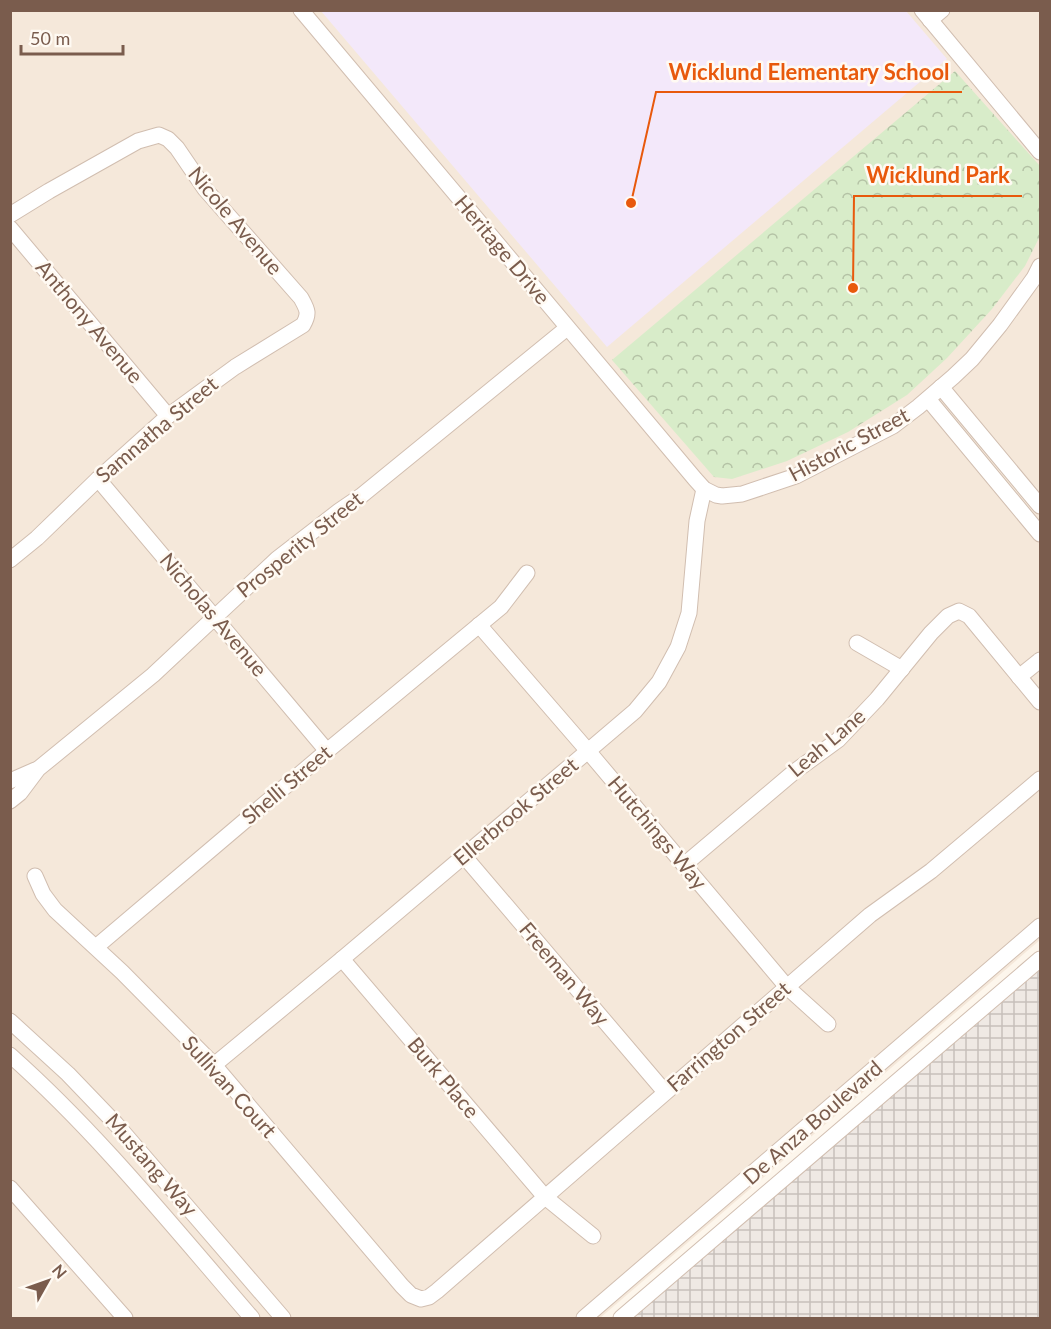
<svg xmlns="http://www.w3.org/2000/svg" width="1051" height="1329" viewBox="0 0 1051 1329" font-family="Lato,sans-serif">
  <defs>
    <pattern id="industrial-grid" width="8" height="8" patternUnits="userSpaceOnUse" patternTransform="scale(1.5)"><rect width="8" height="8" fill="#efe9e4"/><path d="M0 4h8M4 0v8" fill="none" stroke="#c7c0bb"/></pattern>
    <pattern id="forest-crowns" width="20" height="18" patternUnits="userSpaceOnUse" patternTransform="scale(1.5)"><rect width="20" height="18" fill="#d8ecc9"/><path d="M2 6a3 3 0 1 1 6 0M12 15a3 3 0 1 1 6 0" fill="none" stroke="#b4c2a5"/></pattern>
  </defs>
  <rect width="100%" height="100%" fill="#fdf6ec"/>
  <polygon fill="#f5e8da" points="10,11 1040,11 1040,940 600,1318 11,1318"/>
  <polygon fill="url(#industrial-grid)" points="1040,964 1040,1318 625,1318"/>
  <polygon fill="#f3e8fa" points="321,11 906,11 947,59 607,347"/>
  <polygon fill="url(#forest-crowns)" points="955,71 1040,166 1040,236 1025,266 992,309 947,358 907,395 848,432 787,461 732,479 714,477 612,360"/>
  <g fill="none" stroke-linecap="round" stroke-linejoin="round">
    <g stroke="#d1beb0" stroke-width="17">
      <g id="minor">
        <polyline points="301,10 695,479 704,489 716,495 722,496 742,494 796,476 893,426 918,407 953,377 972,359 1000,325 1034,278 1040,266"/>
        <polyline points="922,10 1040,152"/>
        <polyline points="930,20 942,10"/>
        <path d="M10,215L49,191L138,141L159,135L168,139L177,148L205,189L301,298C307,309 310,313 303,325L235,367L168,416L98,479L37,538L10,560"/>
        <polyline points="10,228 168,416"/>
        <polyline points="941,387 1040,506"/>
        <polyline points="928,399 1040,534"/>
        <polyline points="98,479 327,751"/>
        <polyline points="479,625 588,751 787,987 828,1024"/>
        <polyline points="857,643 902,669"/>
        <polyline points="1019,677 1040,660"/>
        <polyline points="10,781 35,770"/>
        <polyline points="10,801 20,793 38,769 153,675 277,559 339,511 361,496 567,328"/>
        <polyline points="464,856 665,1092"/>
        <polyline points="684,865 794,772 838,740 877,699 931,633 948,616 959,611 969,616 1040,702"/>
        <polyline points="35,876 43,894 55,910 122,972 214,1065 402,1286 411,1295 421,1299 429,1297 437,1291 870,915 931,871 1040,779"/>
        <polyline points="96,947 327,751 501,607 527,573"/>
        <polyline points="342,959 545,1197 593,1236"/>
        <polyline points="10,1021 68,1074 116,1124 283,1318"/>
        <path d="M10,1055C99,1134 174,1228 252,1318"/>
        <polyline points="214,1065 342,959 588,751 635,711 659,682 678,647 689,613 697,521 704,489"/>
        <polyline points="10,1188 125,1318"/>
        <polyline points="584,1318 1040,926"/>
        <polyline points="621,1318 1040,959"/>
      </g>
    </g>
    <use href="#minor" stroke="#fff" stroke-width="15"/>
  </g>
  <g text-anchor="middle" stroke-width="5" stroke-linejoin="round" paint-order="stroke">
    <g font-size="21" fill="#7a5c4d" stroke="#fffaf3">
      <text transform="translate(235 221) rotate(50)" y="7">Nicole Avenue</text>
      <text transform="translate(502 250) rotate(50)" y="7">Heritage Drive</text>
      <text transform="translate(89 322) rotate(50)" y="7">Anthony Avenue</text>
      <text transform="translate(157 430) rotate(-40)" y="7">Samnatha Street</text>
      <text transform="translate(849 445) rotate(-28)" y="7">Historic Street</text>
      <text transform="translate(300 545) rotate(-39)" y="7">Prosperity Street</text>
      <text transform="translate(213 615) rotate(50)" y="7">Nicholas Avenue</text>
      <text transform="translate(827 743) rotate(-40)" y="7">Leah Lane</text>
      <text transform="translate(287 785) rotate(-40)" y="7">Shelli Street</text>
      <text transform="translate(516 812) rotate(-40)" y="7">Ellerbrook Street</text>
      <text transform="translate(657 833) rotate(50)" y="7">Hutchings Way</text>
      <text transform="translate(564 974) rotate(50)" y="7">Freeman Way</text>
      <text transform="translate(729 1037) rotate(-41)" y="7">Farrington Street</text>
      <text transform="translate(443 1078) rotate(50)" y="7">Burk Place</text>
      <text transform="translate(229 1087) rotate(48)" y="7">Sullivan Court</text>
      <text transform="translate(813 1123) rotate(-41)" y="7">De Anza Boulevard</text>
      <text transform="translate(151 1165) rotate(49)" y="7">Mustang Way</text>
    </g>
  </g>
  <path fill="none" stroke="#e8590c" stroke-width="2" d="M631 203L656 92H962M853 288L854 196H1022"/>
  <g fill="#e8590c" stroke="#fffaf3" stroke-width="2">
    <circle cx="631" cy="203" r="6"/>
    <circle cx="853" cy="288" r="6"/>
  </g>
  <g font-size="22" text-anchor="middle" font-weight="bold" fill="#e8590c" stroke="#fffaf3" stroke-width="5" stroke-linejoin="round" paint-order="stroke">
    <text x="809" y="80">Wicklund Elementary School</text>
    <text x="938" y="183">Wicklund Park</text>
  </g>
  <rect width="1051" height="1329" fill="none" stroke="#7a5c4d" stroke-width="24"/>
  <g transform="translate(48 1281) rotate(50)" stroke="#fffaf3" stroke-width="4.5" paint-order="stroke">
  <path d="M0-4.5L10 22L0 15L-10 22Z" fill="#7a5c4d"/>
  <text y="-9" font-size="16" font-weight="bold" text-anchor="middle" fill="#7a5c4d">N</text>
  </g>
  <path d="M21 45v9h102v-9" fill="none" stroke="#7a5c4d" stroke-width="3"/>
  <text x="30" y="45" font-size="18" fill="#7a5c4d" stroke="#fffaf3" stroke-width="4.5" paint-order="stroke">50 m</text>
</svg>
